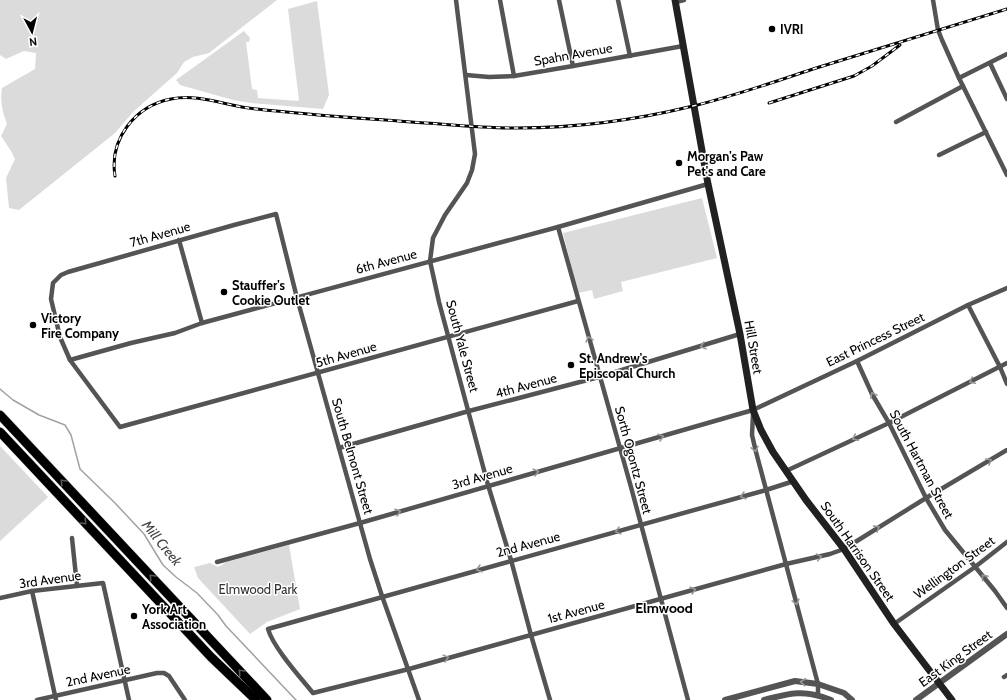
<svg xmlns="http://www.w3.org/2000/svg" width="1007" height="700" viewBox="0 0 1007 700" font-family="Cabin,sans-serif">
  <rect width="100%" height="100%" fill="#fff"/>
  <g fill="#dbdbdb">
    <path d="M0,0H277L209,53L193,57L184,62L177,73L134,111L115,133L19,210L9,208L6,178L15,159L11,151L1,136L7,124C2,111 0,101 2,88L35,69L36,53L24,51L6,59L0,55Z"/>
    <polygon points="317,1 329,95 323,109 251,103 233,100 180,85 176,80 244,31 250,38 249,42 246,42 252,89 257,90 258,98 299,101 288,9"/>
    <polygon points="702,198 717,258 621,282 623,291 594,299 592,290 578,293 563,233"/>
    <polygon points="0,446 48,497 0,541"/>
    <polygon points="289,545 300,609 267,622 250,634 198,578 194,567 210,563 218,567 222,565 226,562"/>
  </g>
  <g fill="none" stroke-linecap="round" stroke-linejoin="round">
    <polyline stroke="#a2a2a2" stroke-width="1.5" points="0,389 13,400 39,415 65,425 71,435 80,469 115,503 144,534 163,565 176,577 197,593 218,615 226,626 296,700"/>
    <g stroke="#dbdbdb" stroke-width="10">
      <g id="motorway">
        <polyline points="0,415 267,700"/>
        <polyline points="0,432 211,657 256,700"/>
      </g>
    </g>
    <g stroke="#545454" stroke-width="4.5">
      <polyline points="456,0 475,154 472,170 467,183 445,215 433,238 430,261 439,302 488,485 511,560 531,635 550,700"/>
      <polyline points="500,0 514,76"/>
      <polyline points="559,0 573,66"/>
      <polyline points="618,0 630,56"/>
      <polyline points="933,0 938,30 942,40 959,78 1007,175"/>
      <polyline points="676,2 684,0"/>
      <polyline points="990,63 1007,99"/>
      <polyline points="466,75 489,77 514,76 573,66 683,46"/>
      <polyline points="959,78 1007,54"/>
      <polyline points="896,122 963,86"/>
      <polyline points="939,155 986,132"/>
      <polyline points="558,227 631,487 688,700"/>
      <polyline points="179,240 202,323"/>
      <polyline points="968,305 1000,367 1007,384"/>
      <polyline points="70,360 131,343 175,333 202,323 558,227 708,184"/>
      <polyline points="857,361 872,394 889,423 926,498 945,530 995,591 1007,608"/>
      <polyline points="753,414 752,435 756,452 818,684 818,694"/>
      <polyline points="339,448 469,411 599,377 740,334"/>
      <polyline points="786,471 889,423 1007,363"/>
      <path d="M794,481L766,490L268,629C273,647 300,677 313,693L409,669L786,564L830,554L844,549L926,498L1007,450"/>
      <polyline points="72,538 77,586"/>
      <polyline points="217,562 360,523 753,410 857,361 968,305 1007,288"/>
      <polyline points="32,591 56,700"/>
      <polyline points="0,598 32,591 103,583 129,700"/>
      <polyline points="894,624 975,567 1007,542"/>
      <polyline points="1004,677 1007,675"/>
      <polyline points="37,700 157,673 164,673 169,676 185,700"/>
      <path d="M419,700L382,596L370,559L297,298L276,214L234,225L68,272L61,275L53,283L51,299L60,337L70,360L120,427C272,386 425,343 578,301"/>
    </g>
    <g stroke="#545454" stroke-width="6">
      <polyline points="725,700 795,681 818,684 844,693 852,700"/>
      <path d="M764,700C790,693 805,689 831,700"/>
      <polyline points="916,700 1007,634"/>
    </g>
    <polyline stroke="#212121" stroke-width="7" points="675,0 708,184 740,334 753,410 761,430 773,452 806,500 844,549 894,624 952,700"/>
    <use href="#motorway" stroke="#000" stroke-width="9"/>
    <g stroke="#000" stroke-width="3">
      <g id="rail">
        <polyline points="769,103 854,76 872,66 900,45"/>
        <path d="M115,176C109,139 135,106 171,99C199,93 229,107 257,109C308,115 359,118 411,122C446,124 481,128 517,128C576,128 636,120 693,106C734,96 774,82 813,69C878,49 943,29 1007,9"/>
      </g>
    </g>
    <use href="#rail" stroke="#fff" stroke-width="1.5" stroke-dasharray="4.5" stroke-linecap="butt"/>
  </g>
  <defs><path id="oneway-chevron" d="M-2-3.5L2.5 0L-2 3.5" fill="none" stroke-width="1.6" stroke-linecap="round" stroke-linejoin="round"/></defs>
  <g stroke="#989898">
    <use href="#oneway-chevron" transform="translate(589 339) rotate(-106)"/>
    <use href="#oneway-chevron" transform="translate(703 346) rotate(163)"/>
    <use href="#oneway-chevron" transform="translate(972 381) rotate(153)"/>
    <use href="#oneway-chevron" transform="translate(873 395) rotate(-118)"/>
    <use href="#oneway-chevron" transform="translate(661 437) rotate(-16)"/>
    <use href="#oneway-chevron" transform="translate(855 438) rotate(155)"/>
    <use href="#oneway-chevron" transform="translate(755 449) rotate(77)"/>
    <use href="#oneway-chevron" transform="translate(989 461) rotate(-30)"/>
    <use href="#oneway-chevron" transform="translate(536 472) rotate(-15)"/>
    <use href="#oneway-chevron" transform="translate(743 496) rotate(164)"/>
    <use href="#oneway-chevron" transform="translate(398 512) rotate(-16)"/>
    <use href="#oneway-chevron" transform="translate(877 528) rotate(-32)"/>
    <use href="#oneway-chevron" transform="translate(618 531) rotate(165)"/>
    <use href="#oneway-chevron" transform="translate(819 557) rotate(-13)"/>
    <use href="#oneway-chevron" transform="translate(479 569) rotate(164)"/>
    <use href="#oneway-chevron" transform="translate(984 577) rotate(-129)"/>
    <use href="#oneway-chevron" transform="translate(693 590) rotate(-16)"/>
    <use href="#oneway-chevron" transform="translate(796 602) rotate(75)"/>
    <use href="#oneway-chevron" transform="translate(446 658) rotate(-15)"/>
    <use href="#oneway-chevron" transform="translate(803 682) rotate(-174)"/>
  </g>
  <g stroke="#595959">
    <use href="#oneway-chevron" transform="translate(63 482) rotate(-133)"/>
    <use href="#oneway-chevron" transform="translate(84 522) rotate(47)"/>
    <use href="#oneway-chevron" transform="translate(152 577) rotate(-133)"/>
    <use href="#oneway-chevron" transform="translate(241 672) rotate(-133)"/>
  </g>
  <g fill="#000" stroke="#fff" stroke-width="1.5">
    <circle cx="772" cy="29" r="4"/>
    <circle cx="679" cy="163" r="4"/>
    <circle cx="224" cy="292" r="4"/>
    <circle cx="33" cy="325" r="4"/>
    <circle cx="571" cy="365" r="4"/>
    <circle cx="134" cy="616" r="4"/>
  </g>
  <g text-anchor="middle" stroke-width="3" stroke-linejoin="round" paint-order="stroke">
    <g font-size="13" font-weight="bold" fill="#000" stroke="#fff" text-anchor="start">
      <text x="780" y="34">IVRI</text>
      <text x="687" y="161">Morgan's Paw<tspan x="687" dy="15">Pet's and Care</tspan></text>
      <text x="232" y="290">Stauffer's<tspan x="232" dy="15">Cookie Outlet</tspan></text>
      <text x="41" y="323">Victory<tspan x="41" dy="15">Fire Company</tspan></text>
      <text x="579" y="363">St. Andrew's<tspan x="579" dy="15">Episcopal Church</tspan></text>
      <text x="142" y="614">York Art<tspan x="142" dy="15">Association</tspan></text>
    </g>
    <g font-size="13" fill="#000" stroke="#fff">
      <text transform="translate(573 54) rotate(-10)" y="5">Spahn Avenue</text>
      <text transform="translate(160 234) rotate(-16)" y="5">7th Avenue</text>
      <text transform="translate(386 261) rotate(-15)" y="5">6th Avenue</text>
      <text transform="translate(875 339) rotate(-26)" y="5">East Princess Street</text>
      <text transform="translate(463 346) rotate(75)" y="5">South Yale Street</text>
      <text transform="translate(754 347) rotate(80)" y="5">Hill Street</text>
      <text transform="translate(346 354) rotate(-16)" y="5">5th Avenue</text>
      <text transform="translate(526 385) rotate(-15)" y="5">4th Avenue</text>
      <text transform="translate(353 456) rotate(74)" y="5">South Belmont Street</text>
      <text transform="translate(634 460) rotate(75)" y="5">Sorth Ogontz Street</text>
      <text transform="translate(922 464) rotate(62)" y="5">South Hartman Street</text>
      <text transform="translate(482 476) rotate(-16)" y="5">3rd Avenue</text>
      <text transform="translate(528 544) rotate(-15)" y="5">2nd Avenue</text>
      <text transform="translate(858 551) rotate(55)" y="5">South Harrison Street</text>
      <text transform="translate(954 567) rotate(-36)" y="5">Wellington Street</text>
      <text transform="translate(50 579) rotate(-8)" y="5">3rd Avenue</text>
      <text transform="translate(576 611) rotate(-15)" y="5">1st Avenue</text>
      <text transform="translate(955 658) rotate(-36)" y="5">East King Street</text>
      <text transform="translate(98 675) rotate(-12)" y="5">2nd Avenue</text>
    </g>
    <g font-size="13" fill="#323232" stroke="#fff">
      <text x="258" y="594">Elmwood Park</text>
    </g>
    <g font-size="14" font-style="italic" fill="#434343" stroke="#fff">
      <text transform="translate(162 543) rotate(51)" y="5">Mill Creek</text>
    </g>
    <g font-size="14" font-weight="bold" fill="#000" stroke="#fff">
      <text x="664" y="613">Elmwood</text>
    </g>
  </g>
  <g transform="translate(32 32) rotate(173)" stroke="#ffffff" stroke-width="3" paint-order="stroke">
  <path d="M0-3L7 15L0 10L-7 15Z" fill="#000000"/>
  <text y="-6" font-size="11" font-weight="bold" text-anchor="middle" fill="#000000">N</text>
  </g>
</svg>
